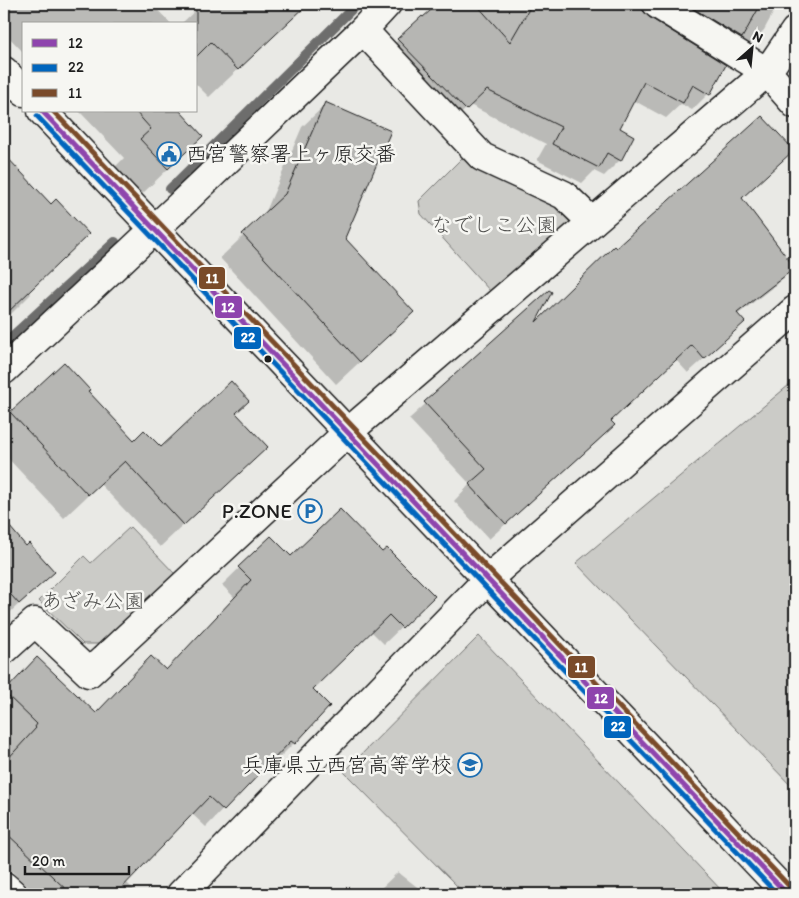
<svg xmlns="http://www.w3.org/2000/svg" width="799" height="898" viewBox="0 0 799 898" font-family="Itim,'Klee One',sans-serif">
  <rect width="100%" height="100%" fill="#e9e9e5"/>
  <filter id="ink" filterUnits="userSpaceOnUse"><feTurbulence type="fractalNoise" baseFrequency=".02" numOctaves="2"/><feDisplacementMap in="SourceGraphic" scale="10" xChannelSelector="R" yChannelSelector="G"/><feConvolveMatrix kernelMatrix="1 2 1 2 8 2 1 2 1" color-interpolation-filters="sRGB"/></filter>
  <g filter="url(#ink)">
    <g fill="#cbcbc7" stroke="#747472">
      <polygon points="464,156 553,201 571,223 490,291 421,214 419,201"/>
      <polygon points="795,380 795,790 576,563"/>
      <polygon points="130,527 177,576 104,644 83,644 39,601 84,556 91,563"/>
      <polygon points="479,636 725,894 465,894 344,772"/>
    </g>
    <g fill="#0003">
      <polygon points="4,4 152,4 171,24 24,24 24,53 4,32"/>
      <polygon points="202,4 307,4 209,97 196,84 196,24 181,24"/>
      <polygon points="440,4 608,4 683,42 708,94 692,110 681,104 666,118 633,100 618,129 620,160 604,176 594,171 582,183 537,160 546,144 470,105 449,125 382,56 421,17 423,19"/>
      <polygon points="695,4 778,4 764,30 748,46 683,28"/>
      <polygon points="795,71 795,83 790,80"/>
      <polygon points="326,104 344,238 413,312 336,384 220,258 264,216 302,127"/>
      <polygon points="79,111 179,111 173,164 139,197 113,169 124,158"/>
      <polygon points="4,156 51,206 28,291 31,294 4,321"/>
      <polygon points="741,198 794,267 778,283 737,315 728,337 688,373 676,360 609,421 613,425 598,441 489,539 454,501 470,484 409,419 549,291 532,327 617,250"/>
      <polygon points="64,364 87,391 133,441 161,449 235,413 267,447 160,547 100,484 64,518 4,454 4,420"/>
      <polygon points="4,522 26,548 53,572 4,618"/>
      <polygon points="271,537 291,558 416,613 384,644 371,631 311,690 294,743 277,760 274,757 206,827 191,813 126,882 138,894 36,894 4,864 4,693 37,659 96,715 165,671 235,598 222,585"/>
      <polygon points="398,872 426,894 375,894"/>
    </g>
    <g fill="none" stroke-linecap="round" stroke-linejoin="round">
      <g stroke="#6d6d6c" stroke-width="10">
        <polyline points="170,189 357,4"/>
        <polyline points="4,344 115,242"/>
      </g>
    </g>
    <g fill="#b6b6b3" stroke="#1c1c1c">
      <polygon points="196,4 308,4 238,70 211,42 196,57"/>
      <polygon points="438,4 476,4 510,42 532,4 641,4 643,11 649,17 726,65 710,95 693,85 683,103 644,82 620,128 634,136 621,161 607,153 599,168 552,144 561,127 487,90 466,110 397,39 422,16 423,17"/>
      <polygon points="686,4 761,4 742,38"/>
      <polygon points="325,102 391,131 345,238 414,312 360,362 242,234 285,194"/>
      <polygon points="135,111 180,111 203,136 168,169 140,139 151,129"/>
      <polygon points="762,116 794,150 742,198 795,268 737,313 745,322 704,359 692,345 611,421 615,425 506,524 469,484 486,469 424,402 549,290 552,292 536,322 614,246 616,248"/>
      <polygon points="4,154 51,204 56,199 89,234 4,316"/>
      <polygon points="64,362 90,390 88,391 134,440 144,430 161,447 231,381 249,401 236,413 268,447 184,525 125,461 88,495 10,412"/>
      <polygon points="340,509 382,552 387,548 435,596 402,628 389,615 313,689 330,706 295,744 291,741 224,811 209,797 116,894 71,894 4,831 4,763 36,728 35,727 37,724 4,692 37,657 96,713 151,656 166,670 251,580 238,567 271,536 291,556"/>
      <polygon points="4,520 26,546 29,543 55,572 19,604 4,587"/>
    </g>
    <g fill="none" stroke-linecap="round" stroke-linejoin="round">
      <g stroke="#1c1c1c" stroke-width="31">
        <g id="minor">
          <polyline points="657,4 767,72 795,104"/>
          <polyline points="363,30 482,157 564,195 592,222"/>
          <polyline points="4,71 24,92"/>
          <polyline points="42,111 787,894"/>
          <polyline points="4,370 177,208 363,30 387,4"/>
          <polyline points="4,650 35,622 89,673 347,433 767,72 795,31"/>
          <polyline points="4,886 13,894"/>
          <polyline points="181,894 488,579 795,310"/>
        </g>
      </g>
      <use href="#minor" stroke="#f6f6f2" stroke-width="28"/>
      <g stroke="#f6f6f2" stroke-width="9">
        <polyline id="bus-1" points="42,111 787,894"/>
      </g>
      <g stroke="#f6f6f2" stroke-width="9">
        <polyline id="bus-2" points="37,116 777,894"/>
      </g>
      <g stroke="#f6f6f2" stroke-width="9">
        <polyline id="bus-3" points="53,111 792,889"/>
      </g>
      <use href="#bus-1" stroke="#8e44ad" stroke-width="5"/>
      <use href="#bus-2" stroke="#0065bd" stroke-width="5"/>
      <use href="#bus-3" stroke="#7a4b2a" stroke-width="5"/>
    </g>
  </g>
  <defs>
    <g id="civic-ring" transform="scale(1.25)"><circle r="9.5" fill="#f6f6f2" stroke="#1f6fb2" stroke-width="1.5"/><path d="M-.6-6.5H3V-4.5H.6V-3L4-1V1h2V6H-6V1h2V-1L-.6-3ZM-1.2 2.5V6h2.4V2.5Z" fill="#1f6fb2"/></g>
    <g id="parking-ring" transform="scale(1.25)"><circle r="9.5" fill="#f6f6f2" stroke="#1f6fb2" stroke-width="1.5"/><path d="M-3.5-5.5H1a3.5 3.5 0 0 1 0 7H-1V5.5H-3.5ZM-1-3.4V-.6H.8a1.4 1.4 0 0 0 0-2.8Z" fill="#1f6fb2"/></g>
    <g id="school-ring" transform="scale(1.25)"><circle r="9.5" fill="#f6f6f2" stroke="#1f6fb2" stroke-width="1.5"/><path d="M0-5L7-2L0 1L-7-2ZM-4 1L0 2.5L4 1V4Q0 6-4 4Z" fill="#1f6fb2"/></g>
  </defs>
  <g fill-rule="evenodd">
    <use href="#civic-ring" x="169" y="154"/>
    <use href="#parking-ring" x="310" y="511"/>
    <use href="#school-ring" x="470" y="765"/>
  </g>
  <circle fill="#1c1c1c" stroke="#f6f6f2" stroke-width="2" cx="268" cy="359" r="4.5"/>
  <g text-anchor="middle" stroke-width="5" stroke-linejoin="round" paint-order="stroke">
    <g font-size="21" fill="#1c1c1c" stroke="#f6f6f2" text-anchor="end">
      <text x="186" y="161" text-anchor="start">西宮警察署上ヶ原交番</text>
      <text x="292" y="518">P.ZONE</text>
      <text x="452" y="772">兵庫県立西宮高等学校</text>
    </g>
    <g font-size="21" fill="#51514f" stroke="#f6f6f2">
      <text x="494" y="232">なでしこ公園</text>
      <text x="93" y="608">あざみ公園</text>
    </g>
  </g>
  <g stroke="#f6f6f2" stroke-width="2">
    <rect x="198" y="266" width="28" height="24" rx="5" fill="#7a4b2a"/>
    <rect x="214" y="295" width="29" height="24" rx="5" fill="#8e44ad"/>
    <rect x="233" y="326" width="29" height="24" rx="5" fill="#0065bd"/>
    <rect x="567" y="655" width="29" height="24" rx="5" fill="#7a4b2a"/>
    <rect x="586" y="686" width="29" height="24" rx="5" fill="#8e44ad"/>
    <rect x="603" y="715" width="29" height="24" rx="5" fill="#0065bd"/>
  </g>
  <g font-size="14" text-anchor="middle" font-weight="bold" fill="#fff">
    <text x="212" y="283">11</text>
    <text x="228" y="312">12</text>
    <text x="248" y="342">22</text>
    <text x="581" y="672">11</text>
    <text x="601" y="703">12</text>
    <text x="618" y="731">22</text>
  </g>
  <rect width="799" height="898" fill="none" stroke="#f6f6f2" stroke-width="20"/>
  <rect x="10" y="10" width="779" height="878" fill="none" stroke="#1c1c1c" stroke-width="2" filter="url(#ink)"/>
  <rect x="22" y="22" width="175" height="90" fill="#f6f6f2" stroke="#9f9f9c"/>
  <rect x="32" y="39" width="25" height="8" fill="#8e44ad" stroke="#9f9f9c"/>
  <text x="68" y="48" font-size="15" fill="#1c1c1c">12</text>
  <rect x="32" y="64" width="25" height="8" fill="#0065bd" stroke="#9f9f9c"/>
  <text x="68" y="72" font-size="15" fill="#1c1c1c">22</text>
  <rect x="32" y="89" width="25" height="8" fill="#7a4b2a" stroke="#9f9f9c"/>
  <text x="68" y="98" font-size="15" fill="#1c1c1c">11</text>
  <g transform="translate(752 48) rotate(27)" stroke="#f6f6f2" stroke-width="4" paint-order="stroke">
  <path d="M0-4L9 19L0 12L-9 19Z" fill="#1c1c1c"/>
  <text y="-8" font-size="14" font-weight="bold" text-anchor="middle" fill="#1c1c1c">N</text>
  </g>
  <path d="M25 866v8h104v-8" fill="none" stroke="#1c1c1c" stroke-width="2.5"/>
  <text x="32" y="866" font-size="15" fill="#1c1c1c" stroke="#f6f6f2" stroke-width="4" paint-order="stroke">20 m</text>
</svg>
